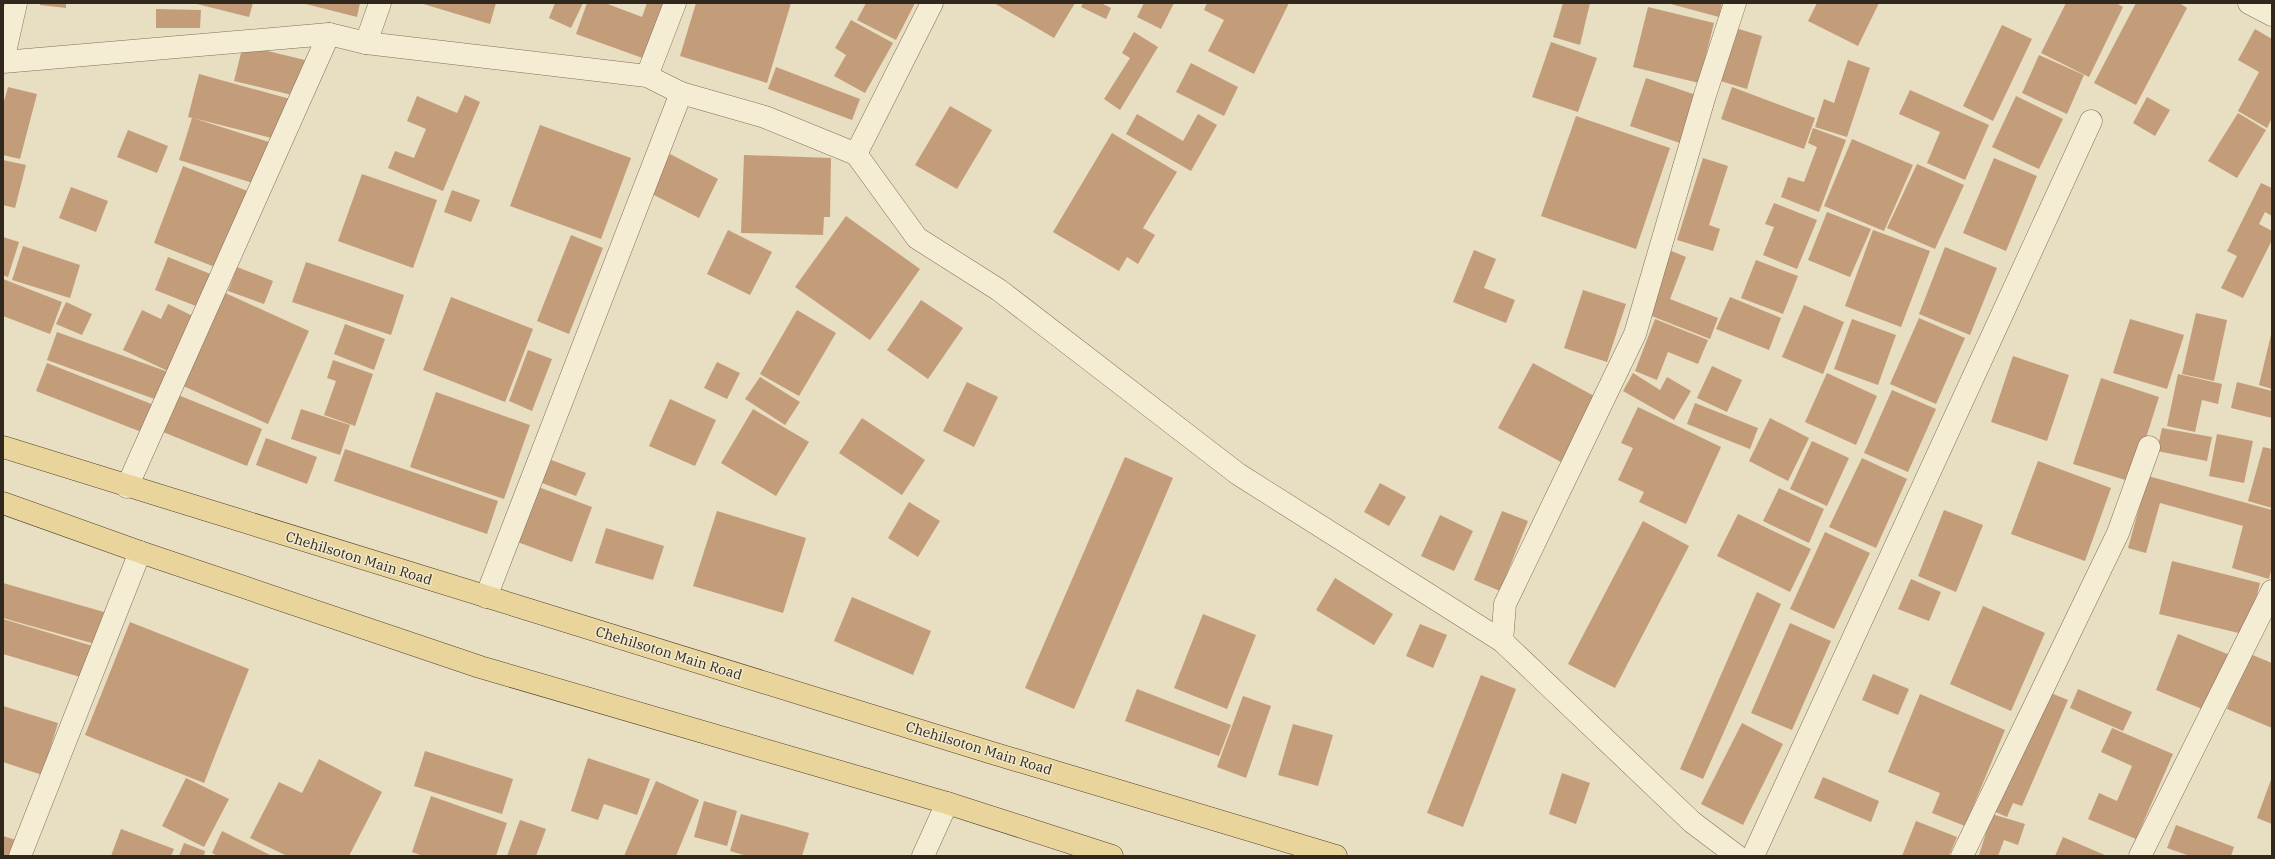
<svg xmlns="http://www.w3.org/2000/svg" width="2275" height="859" viewBox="0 0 2275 859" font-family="'IBM Plex Serif',serif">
  <rect width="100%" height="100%" fill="#e8dec1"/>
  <g fill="#c39c7a">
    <polygon points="40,3 66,3 66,8 40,5"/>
    <polygon points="193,3 253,3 249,17"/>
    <polygon points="302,3 360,3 357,17"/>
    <polygon points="420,3 496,3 490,24"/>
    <polygon points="555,3 583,3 571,28 549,18"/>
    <polygon points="587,3 605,3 642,17 647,3 668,3 648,60 576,34"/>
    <polygon points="696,3 791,3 767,83 680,56"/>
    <polygon points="866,3 915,3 896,40 857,20"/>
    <polygon points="994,3 1075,3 1054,38"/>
    <polygon points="1083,3 1101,3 1111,8 1106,19 1081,7"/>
    <polygon points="1144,3 1174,3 1161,29 1137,17"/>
    <polygon points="1207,3 1289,3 1254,74 1208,51 1224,20 1204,10"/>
    <polygon points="1563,3 1590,3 1580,45 1553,37"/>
    <polygon points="1667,3 1722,3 1719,17"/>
    <polygon points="1817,3 1879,3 1858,46 1808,21"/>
    <polygon points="2066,3 2116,3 2123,7 2089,77 2041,53"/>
    <polygon points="2136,3 2179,3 2187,8 2136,105 2094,83"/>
    <polygon points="1648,7 1714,23 1699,83 1633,67"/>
    <polygon points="156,9 201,10 200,28 156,28"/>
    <polygon points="851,20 893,43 865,93 834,76 846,55 835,48"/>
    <polygon points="2002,25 2032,39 1993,121 1963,106"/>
    <polygon points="1732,27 1762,36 1747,89 1717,80"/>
    <polygon points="2255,29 2272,39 2272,118 2267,128 2238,111 2259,72 2238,60"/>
    <polygon points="1134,32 1158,47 1120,110 1104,99 1130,58 1122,53"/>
    <polygon points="1551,42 1597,58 1578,112 1532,97"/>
    <polygon points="243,45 305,60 296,96 234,81"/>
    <polygon points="2039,55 2084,75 2067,114 2022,93"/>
    <polygon points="1848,60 1870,68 1847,137 1815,127 1824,99 1834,103"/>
    <polygon points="1191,63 1238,87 1224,116 1176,92"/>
    <polygon points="776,67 860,99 852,120 768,89"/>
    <polygon points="199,74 290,99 279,140 193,118 269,142 256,184 179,160 192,118 188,117"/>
    <polygon points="1646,78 1696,95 1680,143 1630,126"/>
    <polygon points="8,87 37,94 20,159 3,155 3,105"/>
    <polygon points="1732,87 1815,118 1804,149 1721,119"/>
    <polygon points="1910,90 1989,125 1965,180 1927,163 1940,132 1899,114"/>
    <polygon points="465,95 480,102 443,191 388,168 395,151 414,158 426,129 407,121 417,96 457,113"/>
    <polygon points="2016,96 2063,119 2039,169 1992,147"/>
    <polygon points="2147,97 2170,110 2155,136 2133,123"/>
    <polygon points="950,106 992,130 957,189 915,165"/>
    <polygon points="2238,113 2266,130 2237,178 2208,161"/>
    <polygon points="1137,114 1183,141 1198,114 1217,125 1191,171 1126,134"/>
    <polygon points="1576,116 1670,148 1636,249 1541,216"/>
    <polygon points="540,125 631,158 601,239 510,206"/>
    <polygon points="1813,128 1846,140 1819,212 1781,197 1788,177 1804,182 1817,147 1808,143"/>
    <polygon points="128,130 168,146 157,173 117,157"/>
    <polygon points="1112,133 1177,172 1143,228 1155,235 1138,264 1127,257 1119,271 1053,232"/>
    <polygon points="1852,139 1913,165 1884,231 1824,206"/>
    <polygon points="670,154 718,179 699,218 650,193"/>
    <polygon points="744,155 831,158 830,217 824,217 823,235 741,233"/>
    <polygon points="1703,158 1728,166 1709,225 1720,229 1713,251 1677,240"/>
    <polygon points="1994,158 2037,176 2006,251 1963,233"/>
    <polygon points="3,160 26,165 15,208 3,205"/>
    <polygon points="1917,164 1964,185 1935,249 1887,228"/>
    <polygon points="183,166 250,192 220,269 154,243"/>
    <polygon points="362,174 437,200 413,268 338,241"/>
    <polygon points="2261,183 2272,188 2272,216 2265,212 2259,224 2272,231 2272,240 2243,298 2221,288 2237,256 2227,251"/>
    <polygon points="71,187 108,201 96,232 59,218"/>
    <polygon points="452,190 480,200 471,222 444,212"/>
    <polygon points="1774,203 1817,220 1797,269 1763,255 1774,227 1765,224"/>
    <polygon points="1827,212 1871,229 1850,277 1808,260"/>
    <polygon points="846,216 920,269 870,340 795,287"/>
    <polygon points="728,230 772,252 750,295 707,274"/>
    <polygon points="1873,230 1930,251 1901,327 1845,306"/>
    <polygon points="571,235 603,248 569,334 537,321"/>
    <polygon points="3,237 19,242 8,277 3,275"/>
    <polygon points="23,246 80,265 70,298 12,280"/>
    <polygon points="1945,247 1997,268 1970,335 1919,314"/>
    <polygon points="1474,250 1496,259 1484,288 1515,300 1506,323 1453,302"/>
    <polygon points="1669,250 1686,257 1670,299 1718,318 1710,339 1644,313"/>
    <polygon points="168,257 213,275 201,308 155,290"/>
    <polygon points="1756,260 1798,276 1783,314 1741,298"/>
    <polygon points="306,262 404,295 391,335 292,302"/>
    <polygon points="237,267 273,281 264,304 228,291"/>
    <polygon points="3,279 62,302 50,334 3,316"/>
    <polygon points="1583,290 1626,304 1607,362 1564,348"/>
    <polygon points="223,292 309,331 268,424 181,385"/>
    <polygon points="451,297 533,329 505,402 423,370"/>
    <polygon points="1730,297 1781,318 1769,350 1716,329"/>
    <polygon points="921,300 963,328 928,379 887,350"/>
    <polygon points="66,302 92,314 82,335 56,324"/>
    <polygon points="168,304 195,317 170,372 123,350 142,310 161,319"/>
    <polygon points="1804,305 1844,322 1823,374 1782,357"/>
    <polygon points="797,310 836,333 799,396 760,374"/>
    <polygon points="2196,313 2227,320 2214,381 2182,374"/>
    <polygon points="1919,318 1965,338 1936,404 1890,384"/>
    <polygon points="1655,319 1708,340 1698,364 1668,352 1657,380 1635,371"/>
    <polygon points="1852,319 1896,335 1878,385 1834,369"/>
    <polygon points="2130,319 2184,335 2167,389 2113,373"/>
    <polygon points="345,324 385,339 374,370 334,354"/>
    <polygon points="57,332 171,373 160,401 47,360"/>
    <polygon points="2271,335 2272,335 2272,389 2259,385"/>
    <polygon points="528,350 552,359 532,411 509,401"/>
    <polygon points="2013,356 2069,375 2047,441 1991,422"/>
    <polygon points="333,360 373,374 355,426 324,415 336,381 327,378"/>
    <polygon points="717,362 740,373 727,399 704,388"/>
    <polygon points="47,363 154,405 144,433 36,391"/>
    <polygon points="1533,363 1596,397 1561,462 1498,428"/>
    <polygon points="1712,366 1742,380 1727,412 1697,398"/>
    <polygon points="1633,373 1660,390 1667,377 1691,391 1674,420 1623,391"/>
    <polygon points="1827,373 1877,396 1856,445 1805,422"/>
    <polygon points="2178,374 2222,384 2218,404 2202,400 2195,432 2167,426"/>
    <polygon points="760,377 800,402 785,425 745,399"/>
    <polygon points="2101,378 2159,397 2132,482 2073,464"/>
    <polygon points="967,382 998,397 974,447 943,431"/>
    <polygon points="2237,382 2272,391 2272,418 2231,408"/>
    <polygon points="1892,390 1936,409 1908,472 1864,453"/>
    <polygon points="436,392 530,425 504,499 410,467"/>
    <polygon points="178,395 262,429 247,466 163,432"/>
    <polygon points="670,399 716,420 695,466 649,446"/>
    <polygon points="1695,403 1758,428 1750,449 1687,424"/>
    <polygon points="1638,407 1721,447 1686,524 1639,502 1644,492 1618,480 1633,448 1621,443"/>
    <polygon points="301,409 350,425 340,455 291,439"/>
    <polygon points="753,409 809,442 776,496 721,463"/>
    <polygon points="862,418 925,460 902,495 839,453"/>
    <polygon points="1770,418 1809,438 1788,481 1749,461"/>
    <polygon points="2162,428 2212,437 2207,461 2157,451"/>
    <polygon points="2217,434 2253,441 2244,483 2209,476"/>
    <polygon points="266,438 317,457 307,484 256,465"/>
    <polygon points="1812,441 1849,458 1827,506 1790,489"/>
    <polygon points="2263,447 2272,449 2272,508 2248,501"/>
    <polygon points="345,449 498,501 487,534 334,481"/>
    <polygon points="1125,457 1173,478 1074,709 1025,688"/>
    <polygon points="546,458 586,473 576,496 537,481"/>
    <polygon points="1862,458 1907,479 1876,548 1829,527"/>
    <polygon points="2038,461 2111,488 2085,561 2011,534"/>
    <polygon points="2148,476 2272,510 2272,567 2269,579 2232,568 2243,526 2160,503 2146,553 2128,548"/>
    <polygon points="1380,483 1406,497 1389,526 1364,512"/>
    <polygon points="533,485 592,507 572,562 512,540"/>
    <polygon points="1779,488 1824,509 1809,543 1763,521"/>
    <polygon points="909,502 940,521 918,557 888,538"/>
    <polygon points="1944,510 1983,525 1956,592 1918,576"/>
    <polygon points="717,511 806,538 783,613 693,586"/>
    <polygon points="1502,511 1528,521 1500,591 1474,580"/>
    <polygon points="1738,514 1811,549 1790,592 1717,556"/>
    <polygon points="1440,515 1473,531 1454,571 1421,556"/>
    <polygon points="1643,521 1689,546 1615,688 1568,664"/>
    <polygon points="606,528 664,546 653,580 595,563"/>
    <polygon points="1825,532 1870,553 1834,629 1790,609"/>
    <polygon points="2172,561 2260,583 2247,635 2159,614"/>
    <polygon points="1335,578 1393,614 1374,645 1316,610"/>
    <polygon points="1911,579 1941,592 1929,621 1898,609"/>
    <polygon points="3,583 104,612 95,644 3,618"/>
    <polygon points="1757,592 1781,604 1703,779 1680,769"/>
    <polygon points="852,597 931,631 913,675 834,641"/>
    <polygon points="1983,606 2045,633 2011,711 1950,684"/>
    <polygon points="1203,614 1256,635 1227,709 1174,688"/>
    <polygon points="3,619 96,647 87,679 3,654"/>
    <polygon points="130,622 249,669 204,783 85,735"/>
    <polygon points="1790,623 1831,641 1792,730 1751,713"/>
    <polygon points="1420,624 1447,635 1433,668 1406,656"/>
    <polygon points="2178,634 2230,655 2207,711 2156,690"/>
    <polygon points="2250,654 2272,663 2272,728 2227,709"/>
    <polygon points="1873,674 1909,689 1898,715 1862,700"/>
    <polygon points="1481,675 1516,689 1463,827 1427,813"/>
    <polygon points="1137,689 1231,725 1219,756 1125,721"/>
    <polygon points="2078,689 2132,712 2123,731 2070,708"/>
    <polygon points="2046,691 2068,700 2022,806 2013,803 2007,817 1993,811"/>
    <polygon points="1920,694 2005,730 1965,826 1932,813 1940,793 1888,772"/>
    <polygon points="1243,696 1271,706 1246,778 1217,767"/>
    <polygon points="3,706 58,723 42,775 3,762"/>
    <polygon points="1742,723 1783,744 1743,825 1701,804"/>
    <polygon points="1293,724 1333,735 1318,786 1278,775"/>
    <polygon points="2112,728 2173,754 2136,839 2088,819 2099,793 2117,801 2132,766 2101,752"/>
    <polygon points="425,751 513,779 502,814 414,786"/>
    <polygon points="588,758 650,779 637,815 604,804 598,820 571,811"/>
    <polygon points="319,759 382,792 349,856 287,856 250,838 279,782 302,793"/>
    <polygon points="1562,773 1590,783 1576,824 1549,814"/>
    <polygon points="1823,777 1879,801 1871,822 1814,798"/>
    <polygon points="2272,777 2272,824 2257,818"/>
    <polygon points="186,778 229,799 204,847 162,826"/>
    <polygon points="656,781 699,800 676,856 624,856"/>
    <polygon points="431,796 507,823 496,856 423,856 412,852"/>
    <polygon points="704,801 737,811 727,846 694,837"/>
    <polygon points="741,814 809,833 802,856 747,856 730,851"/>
    <polygon points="1992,814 2025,824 2018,845 2004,840 1998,856 1983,856 1979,855"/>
    <polygon points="520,820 546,829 536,856 507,856"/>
    <polygon points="1916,821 1957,837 1949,856 1902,856"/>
    <polygon points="2176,825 2234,847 2231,856 2190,856 2167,848"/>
    <polygon points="121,829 174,849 171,856 111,856"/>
    <polygon points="222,831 272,856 218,856 212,853"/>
    <polygon points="3,836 16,840 11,856 3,856"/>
    <polygon points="2063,837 2107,856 2055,856"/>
    <polygon points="184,843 205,851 204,856 179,856"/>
  </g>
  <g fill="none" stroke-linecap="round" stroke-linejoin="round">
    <g stroke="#80705a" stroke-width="23">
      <g id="minor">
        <polyline points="2249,3 2272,15"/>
        <polyline points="366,43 380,3"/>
        <polyline points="3,61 16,3"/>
        <polyline points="3,62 329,34 366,43 647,76 681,93 765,117 856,154 917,238 999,290 1238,474 1502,641 1692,822 1737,856"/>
        <polyline points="647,76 675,3"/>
        <polyline points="856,154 932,3"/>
        <polyline points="127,487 329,34"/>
        <polyline points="486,597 681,93"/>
        <polyline points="1502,641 1505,604 1635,334 1705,95 1735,3"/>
        <polyline points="20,856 140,552"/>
        <polyline points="923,856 947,803"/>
        <polyline points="1753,856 2091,121"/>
        <polyline points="1962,856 2118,533 2149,447"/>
        <polyline points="2140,856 2272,591"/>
      </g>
    </g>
    <g stroke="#4e3e2e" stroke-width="23">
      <g id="major">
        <polyline points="3,447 989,752 1336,856"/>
        <polyline points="3,503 140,552 480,667 947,803 1112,856"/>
      </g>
    </g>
    <use href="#minor" stroke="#f4ecd3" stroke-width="22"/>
    <use href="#major" stroke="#e9d49b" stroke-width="22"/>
  </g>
  <g text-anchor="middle" stroke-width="3" stroke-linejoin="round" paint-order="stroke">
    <g font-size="14" fill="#31281d" stroke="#f1e9cf">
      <text transform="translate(359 558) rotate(17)" y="5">Chehilsoton Main Road</text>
      <text transform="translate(669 653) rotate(17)" y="5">Chehilsoton Main Road</text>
      <text transform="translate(979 748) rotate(17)" y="5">Chehilsoton Main Road</text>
    </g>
  </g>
  <rect width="2275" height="859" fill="none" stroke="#31281d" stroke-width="8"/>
</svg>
